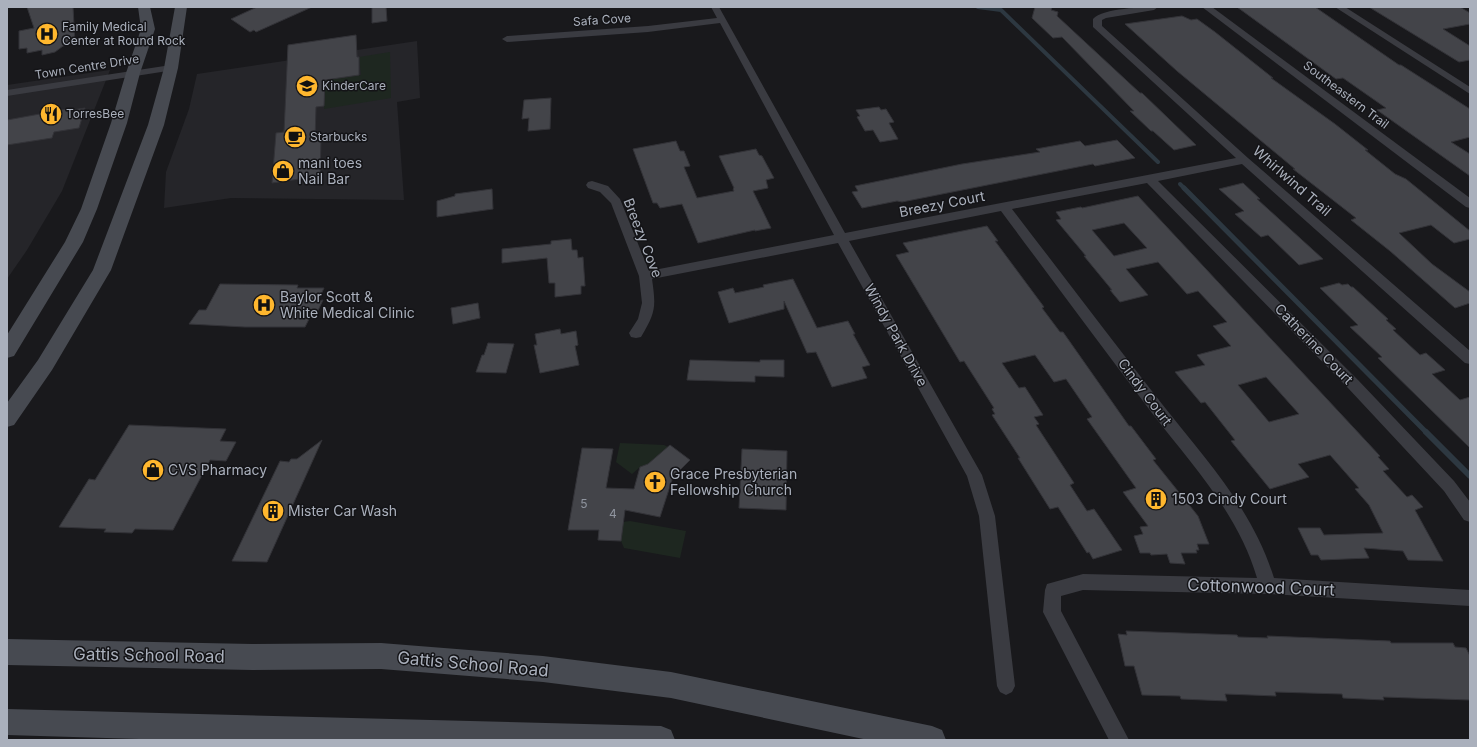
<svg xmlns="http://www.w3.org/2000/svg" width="1477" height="747" viewBox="0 0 1477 747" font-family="Inter,sans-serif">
  <rect width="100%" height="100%" fill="#19191c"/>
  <g fill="#252529">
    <polygon points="417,41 420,98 397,102 404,200 231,198 164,208 166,172 189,109 197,74"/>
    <polygon points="110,70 62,191 27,250 7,279 7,85"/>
  </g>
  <g fill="#1e2720">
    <polygon points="390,52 391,98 324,109 325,80 361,75 359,57"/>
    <polygon points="620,443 664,445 668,447 648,464 640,467 632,474 616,462"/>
    <polygon points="630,521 686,531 680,558 624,548 621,541 623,522"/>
  </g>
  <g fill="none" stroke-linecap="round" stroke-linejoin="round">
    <g stroke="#2d3841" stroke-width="4">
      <polyline points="978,7 1001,10 1158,162"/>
      <polyline points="1180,184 1185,189"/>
    </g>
    <polyline stroke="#2d3841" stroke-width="5" points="1184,188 1427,433"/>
    <polyline stroke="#2d3841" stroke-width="6" points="1426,432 1470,476"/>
  </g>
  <g fill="#434449" stroke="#333338" fill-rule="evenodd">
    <polygon points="27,7 73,7 75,43 63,46 55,52 42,55 42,50 27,53 27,48 19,49 19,31 34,28"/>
    <polygon points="257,7 312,7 256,32 254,30 250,32 231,19"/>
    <polygon points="372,7 386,7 387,21 372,23"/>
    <polygon points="1035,7 1052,7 1051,10 1058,12 1057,16 1140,93 1142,93 1196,145 1174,150 1153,131 1151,131 1130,111 1134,111 1062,37 1053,38 1032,18"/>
    <polygon points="1237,7 1315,7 1399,65 1401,65 1470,109 1470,137 1451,142 1470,154 1470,176 1377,110 1386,108 1343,78 1336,79"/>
    <polygon points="1369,7 1460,7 1470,13 1470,24 1443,29 1470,46 1470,60 1459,62"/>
    <polygon points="1182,16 1191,20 1197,19 1215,32 1273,78 1271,78 1335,124 1368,150 1365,150 1395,174 1406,179 1470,231 1470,239 1454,243 1431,225 1399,233 1432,264 1470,292 1470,303 1455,308 1390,251 1351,220 1356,218 1293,169 1295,169 1177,71 1125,24"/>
    <polygon points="356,35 357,57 359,57 359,75 325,80 324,106 316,107 315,140 321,139 320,176 272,183 276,133 284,132 288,45"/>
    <polygon points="551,98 550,129 528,131 529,118 522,119 524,100"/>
    <polygon points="879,107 881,110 886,109 894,122 889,123 898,139 880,142 873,130 865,131 857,117 860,116 856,110"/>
    <polygon points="85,108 79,128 54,132 52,138 7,145 7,120 67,109 66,111"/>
    <polygon points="1117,140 1135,158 1095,166 1093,164 902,202 897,201 862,208 852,192 858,191 855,186 962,164 1040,152 1036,149 1080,141 1085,146"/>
    <polygon points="676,141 680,151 684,151 690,166 684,167 697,198 734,191 733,189 734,188 719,156 756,149 759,155 762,156 774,178 766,180 768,188 753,191 771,228 755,231 755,230 698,243 682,204 660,208 657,203 653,203 633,149"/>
    <polygon points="1243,183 1260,199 1257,199 1323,259 1299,265 1268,235 1261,237 1235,214 1244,211 1219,189"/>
    <polygon points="492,189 493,209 437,217 437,201 455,196 455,194"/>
    <path d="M1138,196L1380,456L1378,457L1389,469L1383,471L1407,497L1412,495L1423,507L1415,510L1443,561L1408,560L1403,551L1364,548L1369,558L1321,560L1318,555H1311L1298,528H1320L1324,535L1383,533L1369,505L1355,489L1359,488L1330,455L1298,464L1309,477L1270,489L1231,441L1235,440L1205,402L1201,403L1175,372L1205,365L1197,355L1231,346L1213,326L1227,322L1198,291L1187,294L1158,262L1126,269L1148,295L1120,302L1110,290H1112L1084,256H1086L1056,220L1061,219L1056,212L1081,207L1082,208ZM1124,223L1147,248L1114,256L1092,230ZM1266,377L1299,414L1269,422L1238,385Z"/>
    <polygon points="987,226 998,241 995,241 1044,307 1042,308 1060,332 1063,332 1129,426 1131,426 1156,459 1153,460 1198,516 1209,544 1197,544 1199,550 1196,550 1197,553 1181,553 1185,564 1170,563 1167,554 1151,555 1150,553 1140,553 1134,536 1143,534 1140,527 1148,526 1123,492 1136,488 1087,419 1092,417 1066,379 1054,382 1035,355 1002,363 1019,388 1025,387 1043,415 1034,417 1039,424 1036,425 1074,483 1070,485 1087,511 1094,509 1122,550 1093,559 1089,552 1087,553 1058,507 1050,509 1018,458 1020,458 992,415 995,414 992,409 994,408 964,361 960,362 896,255 909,252 903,243"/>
    <polygon points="571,239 572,250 577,250 578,258 583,257 585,286 581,286 581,294 555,297 555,283 549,283 547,258 502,263 502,249 551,244 551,241"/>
    <polygon points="793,279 817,328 848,321 855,334 853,334 870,365 862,367 867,378 832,387 816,352 807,353 784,301 784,309 729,323 718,292 733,288 735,293 764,287 763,285"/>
    <polygon points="1339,283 1342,285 1348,284 1351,287 1353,287 1388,319 1386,320 1396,329 1393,330 1420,355 1426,353 1445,370 1432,374 1460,400 1470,397 1470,448 1378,358 1382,357 1350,327 1358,325 1320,288"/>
    <polygon points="220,284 298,285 297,288 324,288 318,301 323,300 315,317 310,317 305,327 245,327 189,324 199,310 206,310"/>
    <polygon points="478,303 480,318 453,324 451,308"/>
    <polygon points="560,329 561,334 576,331 578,345 575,346 579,365 540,373 534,345 537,345 535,334"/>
    <polygon points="488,343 514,344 506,373 476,372 482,355 484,355"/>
    <polygon points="690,360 760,362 760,360 784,360 784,377 755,376 755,382 687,380"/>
    <polygon points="129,425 226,429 220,441 236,442 226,461 210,460 173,530 135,529 132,533 104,532 106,529 59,527 89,479 95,480"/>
    <polygon points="322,440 267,562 232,561 280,461 289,462 291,459 297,459"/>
    <polygon points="670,445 690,460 673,477 660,517 625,510 621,541 598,540 599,530 568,530 582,448 613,449 606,488 634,489 640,467 648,464"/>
    <polygon points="742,449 787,451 786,510 739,508"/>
    <polygon points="1126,631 1237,635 1238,637 1268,638 1267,636 1390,641 1391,643 1453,643 1455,647 1466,648 1470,656 1470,700 1383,697 1384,700 1343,698 1342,694 1275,692 1276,696 1225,694 1227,701 1181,699 1180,696 1142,695 1134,666 1125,666 1118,634 1127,635"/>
  </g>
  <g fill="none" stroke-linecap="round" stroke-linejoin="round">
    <g fill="#3a3b41" fill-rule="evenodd">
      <path d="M711,7H719L845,233L1236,158L1093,27V19C1103,8 1144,7 1158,7L1154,10L1106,18L1102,20V26L1248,158L1470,351V364L1465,363L1242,164L1158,181L1358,380L1454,481L1470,502V522L1464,520L1444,491L1348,388L1147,183L1012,209C1062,274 1111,339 1162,404C1206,460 1252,508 1274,578L1470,590V606L1268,594L1083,590L1061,596V611L1129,740H1109L1043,612L1045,590L1047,584L1083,574L1257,578C1238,513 1192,465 1152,413C1101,346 1051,278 1001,211L849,241L982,475L995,516L1015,686L1012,692L1006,695L1000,692L997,686L979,516L967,476L838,243L652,279C656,307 656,312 641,337L636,338L631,337L629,333L638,319L642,303L639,276L611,203L600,192L588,188L586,185L588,182L592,181L608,186L620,199L649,271L834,235L720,23L648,32L507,42L502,39L507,36L648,26L717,18Z"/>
      <polygon points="1202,7 1212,7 1470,198 1470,208 1466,207"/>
      <polygon points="1335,7 1345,7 1470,87 1470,94"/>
      <polygon points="171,65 174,66 176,68 174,70 7,96 7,90"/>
    </g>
    <g fill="#474a51" fill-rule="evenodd">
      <polygon points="138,7 150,7 155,29 140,73 127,123 97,209 83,242 14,356 7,358 7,335 65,242 81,209 111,123 126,73 141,29"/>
      <polygon points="175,7 187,7 178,68 164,125 111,270 52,370 14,425 7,427 7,403 38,360 93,270 148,125 164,68"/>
      <polygon points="7,639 252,644 381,643 543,656 671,672 932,726 942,730 946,740 868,740 671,698 543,682 381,669 252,670 7,665"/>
      <polygon points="7,709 661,726 671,730 675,740 172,740 7,735"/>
    </g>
  </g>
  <defs>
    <g id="hospital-disc" transform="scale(1.15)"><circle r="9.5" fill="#ffb72e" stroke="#141417"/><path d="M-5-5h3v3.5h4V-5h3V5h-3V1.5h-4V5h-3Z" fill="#111"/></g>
    <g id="school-disc" transform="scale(1.15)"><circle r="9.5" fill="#ffb72e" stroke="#141417"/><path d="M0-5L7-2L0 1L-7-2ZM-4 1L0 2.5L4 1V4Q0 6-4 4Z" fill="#111"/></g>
    <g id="restaurant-disc" transform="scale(1.15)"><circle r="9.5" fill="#ffb72e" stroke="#141417"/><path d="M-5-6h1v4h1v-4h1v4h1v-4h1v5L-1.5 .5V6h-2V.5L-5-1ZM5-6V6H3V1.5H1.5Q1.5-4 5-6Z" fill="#111"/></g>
    <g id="cafe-disc" transform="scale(1.15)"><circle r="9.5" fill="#ffb72e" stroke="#141417"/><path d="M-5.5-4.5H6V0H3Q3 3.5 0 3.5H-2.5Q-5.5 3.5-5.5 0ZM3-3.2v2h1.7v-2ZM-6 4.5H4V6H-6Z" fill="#111"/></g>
    <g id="shop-disc" transform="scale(1.15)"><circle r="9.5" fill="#ffb72e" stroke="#141417"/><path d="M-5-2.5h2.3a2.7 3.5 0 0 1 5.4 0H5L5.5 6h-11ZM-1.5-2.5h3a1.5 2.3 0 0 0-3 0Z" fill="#111"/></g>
    <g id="church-disc" transform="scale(1.15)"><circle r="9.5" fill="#ffb72e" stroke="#141417"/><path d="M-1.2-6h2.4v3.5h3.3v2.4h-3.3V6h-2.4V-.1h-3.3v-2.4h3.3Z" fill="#111"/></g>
    <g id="building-disc" transform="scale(1.15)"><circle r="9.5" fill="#ffb72e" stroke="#141417"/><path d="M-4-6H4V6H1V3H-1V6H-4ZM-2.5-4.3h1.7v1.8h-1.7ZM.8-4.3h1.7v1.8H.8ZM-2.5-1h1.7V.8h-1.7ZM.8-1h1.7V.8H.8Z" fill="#111"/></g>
  </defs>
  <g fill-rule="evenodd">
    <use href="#hospital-disc" x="47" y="34"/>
    <use href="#school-disc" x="307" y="86"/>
    <use href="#restaurant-disc" x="51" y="114"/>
    <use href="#cafe-disc" x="295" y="137"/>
    <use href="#shop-disc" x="283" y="171"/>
    <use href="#hospital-disc" x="264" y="305"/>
    <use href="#shop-disc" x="153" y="470"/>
    <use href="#church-disc" x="655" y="482"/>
    <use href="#building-disc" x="1156" y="499"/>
    <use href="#building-disc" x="273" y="511"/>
  </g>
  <g text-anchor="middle" stroke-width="3" stroke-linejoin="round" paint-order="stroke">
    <g font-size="12" fill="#aab0bc" stroke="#141417">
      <text transform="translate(602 20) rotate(-4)" y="4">Safa Cove</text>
      <text transform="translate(87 67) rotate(-9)" y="4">Town Centre Drive</text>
      <text transform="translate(1346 95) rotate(37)" y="4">Southeastern Trail</text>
    </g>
    <g font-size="12" fill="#aab0bc" stroke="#141417" text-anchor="start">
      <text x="62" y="31">Family Medical<tspan x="62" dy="14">Center at Round Rock</tspan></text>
      <text x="322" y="90">KinderCare</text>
      <text x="66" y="118">TorresBee</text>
      <text x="310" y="141">Starbucks</text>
    </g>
    <g font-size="12" fill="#90959f">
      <text x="584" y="508">5</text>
      <text x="613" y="518">4</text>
    </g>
    <g font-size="14" fill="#aab0bc" stroke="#141417" text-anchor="start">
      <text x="298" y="168">mani toes<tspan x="298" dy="16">Nail Bar</tspan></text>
      <text x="280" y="302">Baylor Scott &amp;<tspan x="280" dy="16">White Medical Clinic</tspan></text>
      <text x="168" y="475">CVS Pharmacy</text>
      <text x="670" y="479">Grace Presbyterian<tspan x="670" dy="16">Fellowship Church</tspan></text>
      <text x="1172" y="504">1503 Cindy Court</text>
      <text x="288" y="516">Mister Car Wash</text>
    </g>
    <g font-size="14" fill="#aab0bc" stroke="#141417">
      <text transform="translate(1292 181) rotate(41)" y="5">Whirlwind Trail</text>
      <text transform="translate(942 204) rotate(-11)" y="5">Breezy Court</text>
      <text transform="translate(643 238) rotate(69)" y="5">Breezy Cove</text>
      <text transform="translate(896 335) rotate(61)" y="5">Windy Park Drive</text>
      <text transform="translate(1314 344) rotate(46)" y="5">Catherine Court</text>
      <text transform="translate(1145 392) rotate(53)" y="5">Cindy Court</text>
    </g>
    <g font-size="17" fill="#aab0bc" stroke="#141417">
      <text transform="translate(1261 587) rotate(2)" y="6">Cottonwood Court</text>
      <text transform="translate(149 655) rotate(1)" y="6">Gattis School Road</text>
      <text transform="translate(473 664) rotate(5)" y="6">Gattis School Road</text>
    </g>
  </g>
  <rect width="1477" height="747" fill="none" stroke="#aab0bc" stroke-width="16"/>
</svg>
